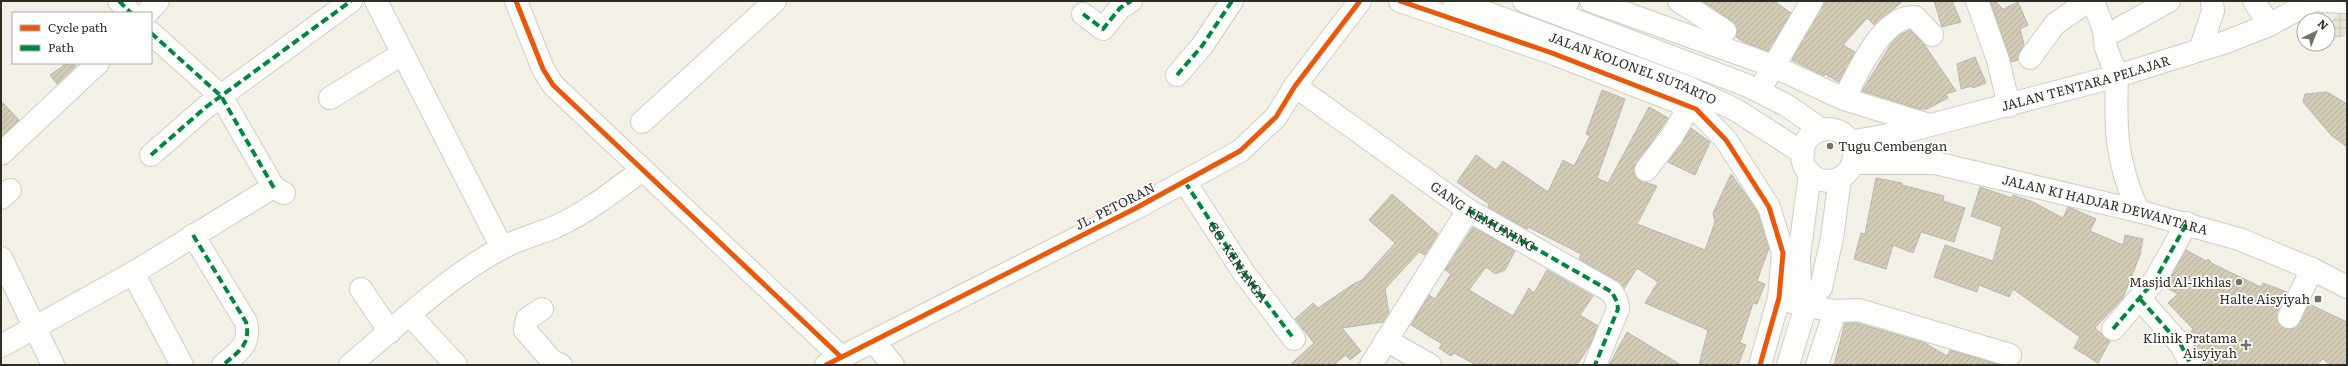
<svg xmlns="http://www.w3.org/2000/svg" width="2348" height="366" viewBox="0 0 2348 366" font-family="Literata,serif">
  <defs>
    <pattern id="industrial-grid" width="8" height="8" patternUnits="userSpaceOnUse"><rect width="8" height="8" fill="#e9e5d5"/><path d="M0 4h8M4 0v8" fill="none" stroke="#c8c5b7"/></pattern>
    <pattern id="building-hatch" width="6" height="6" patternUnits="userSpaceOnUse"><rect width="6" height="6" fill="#d2ccb7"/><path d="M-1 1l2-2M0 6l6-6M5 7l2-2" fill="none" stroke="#b5b09d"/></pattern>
  </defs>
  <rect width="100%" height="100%" fill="#f2f0e7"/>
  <polygon fill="url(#industrial-grid)" points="2347,1 2347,35 2328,41 2328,26"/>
  <g fill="url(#building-hatch)" stroke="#b9b7af">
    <polygon points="1702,1 1774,1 1791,13 1768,51 1744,42 1736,37 1736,26 1732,21"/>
    <polygon points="1824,1 1903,1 1874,25 1867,18 1843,45 1855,52 1839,82 1825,74 1824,76 1792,60"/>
    <polygon points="1934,1 1952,1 1961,22 1942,27"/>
    <polygon points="1990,1 1995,1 2003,9 2018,2 2028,25 2020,29 2024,44 2020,51 2018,60 2011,62"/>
    <polygon points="1910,30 1924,44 1956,91 1946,94 1948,98 1927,109 1919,109 1862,91 1891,44 1899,35"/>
    <polygon points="1975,57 1986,83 1973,88 1972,86 1961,89 1957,64"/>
    <polygon points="67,63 74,63 76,66 57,84 50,75"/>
    <polygon points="1602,90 1625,99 1597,178 1608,183 1649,107 1668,118 1634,168 1634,174 1638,180 1657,186 1637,224 1705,250 1715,222 1713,213 1731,174 1758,212 1769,248 1757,281 1765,284 1757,304 1753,303 1740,343 1746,345 1738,365 1699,365 1708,330 1645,303 1658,282 1637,268 1624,289 1618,281 1579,259 1581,254 1528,227 1527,229 1488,207 1489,204 1457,182 1476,155 1496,170 1503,161 1548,192 1563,160 1574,166 1590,136 1586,134"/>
    <polygon points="2327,92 2347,104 2347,147 2331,135 2303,102 2305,94"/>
    <polygon points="1,101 19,120 1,137"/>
    <polygon points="1691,128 1710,142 1695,175 1668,162"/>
    <polygon points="1876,178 1902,183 1902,185 1944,196 1943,201 1965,208 1954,242 1921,232 1913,253 1893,245 1886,269 1854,259 1861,233 1865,234"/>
    <polygon points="1980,187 2012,198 2013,195 2033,202 2063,218 2068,207 2071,208 2096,219 2090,231 2123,245 2125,235 2143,239 2140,255 2123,298 2095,328 2110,341 2098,363 2074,348 2080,337 2013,289 2009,297 1979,285 1977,292 1934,277 1945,245 1993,261 2002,227 1971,216"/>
    <polygon points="1392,194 1438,234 1425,255 1419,252 1385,289 1389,313 1383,322 1342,328 1361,351 1350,360 1346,355 1333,365 1290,365 1314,343 1295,319 1313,303 1318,308 1355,283 1362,280 1395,243 1369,220"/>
    <polygon points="1473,227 1515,251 1505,270 1495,274 1486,267 1469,290 1513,316 1529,288 1534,293 1547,270 1593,296 1580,315 1598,326 1590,345 1577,365 1476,365 1454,353 1451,356 1439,348 1442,344 1411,325 1429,295 1435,299 1451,274 1445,270"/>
    <polygon points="2186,250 2206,261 2208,259 2213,264 2261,287 2263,283 2287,292 2277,318 2279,324 2284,328 2290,329 2296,327 2309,304 2347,322 2347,365 2330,365 2323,359 2316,365 2205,365 2205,359 2201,358 2189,335 2193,329 2168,303 2178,294 2165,287"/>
    <polygon points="1845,323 1857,323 1925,343 1947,356 1950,350 2000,365 1834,365"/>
    <polygon points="1627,332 1681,365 1609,365"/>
  </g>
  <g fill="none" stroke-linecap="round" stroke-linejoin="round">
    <g stroke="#cfcec6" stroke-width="24">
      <g id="minor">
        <polyline points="119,1 131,13"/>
        <polyline points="376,1 502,248"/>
        <polyline points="516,1 543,69 553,85 841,357"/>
        <polyline points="1400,1 1552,53 1696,109 1726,140 1769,207 1783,253 1779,298 1760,365"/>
        <polyline points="1591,1 1773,66 1844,99 1929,125"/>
        <polyline points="1679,1 1725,31"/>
        <polyline points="1977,1 1998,60 2009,106"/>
        <polyline points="2093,1 2104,30 2106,48 2117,76"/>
        <polyline points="2254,1 2269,25"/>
        <polyline points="2323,1 2347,2"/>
        <polyline points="147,13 158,1"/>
        <polyline points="1083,14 1103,29 1120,8 1131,1"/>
        <polyline points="1560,14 1568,1"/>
        <polyline points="2115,31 2169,1"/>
        <polyline points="151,33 221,96 274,188"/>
        <polyline points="2200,50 2213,11 2212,1"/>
        <polyline points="2030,58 2055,24 2088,1"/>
        <polyline points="1177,75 1202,46 1232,1"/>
        <path id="s1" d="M1295,86L1468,210L1612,292L1617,302L1618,309L1595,365"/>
        <polyline points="1759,91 1812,1"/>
        <polyline points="330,98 402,54"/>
        <path d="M1844,99C1857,74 1882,15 1915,17L1932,35"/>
        <polyline points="642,122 775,1"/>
        <polyline points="1,154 98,63"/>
        <polyline points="151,155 206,107 351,1"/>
        <polyline points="1646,170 1672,136 1689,107"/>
        <polyline points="1185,182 1244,273 1294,339"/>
        <polyline points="1,198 10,190"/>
        <path d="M193,235L246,322C251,345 239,351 223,365"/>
        <polyline points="1,258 53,365"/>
        <polyline points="133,273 182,365"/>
        <polyline points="361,289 390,332"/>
        <polyline points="1779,298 1806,306 1835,311 1859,310 2010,355"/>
        <polyline points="2140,299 2181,345 2191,365"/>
        <polyline points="542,309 527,319 525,330 552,361 561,365"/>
        <polyline points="410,315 456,365"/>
        <polyline points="2289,317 2312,269"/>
        <polyline points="2113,329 2155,280 2187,223"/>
        <polyline points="1386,340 1430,365"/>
        <polyline points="873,341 893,365"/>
        <polyline points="1,346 133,273 270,189 274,188 284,193"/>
        <path d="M350,365C396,327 448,276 502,248C518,239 538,234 555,227C588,212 614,191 642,170"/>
        <polyline points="826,365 1136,208 1240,151 1276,117 1295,86 1360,1"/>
        <polyline points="1371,365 1468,210"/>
        <polyline points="1817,365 1835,311"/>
      </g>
    </g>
    <g stroke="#cfcec6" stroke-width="24">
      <g id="major">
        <path id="s2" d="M1455,1L1685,86L1736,110L1803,153"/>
        <polyline points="1524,1 1746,85 1786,105 1822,130"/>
        <path d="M2117,76C2115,129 2116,161 2138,211"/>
        <path id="s3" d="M1850,142L1904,132L2117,76L2226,42L2269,25L2313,1"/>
        <path id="s4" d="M1853,163H1935L2138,211L2239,239L2312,269L2347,287"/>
      </g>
    </g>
    <g stroke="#cfcec6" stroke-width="24">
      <g id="highway">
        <circle cx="1828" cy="155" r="26"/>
        <polyline points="1809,296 1800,284 1799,256 1810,173"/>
        <polyline points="1809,296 1821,288 1832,238 1840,178"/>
        <polyline points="1788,365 1809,296"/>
      </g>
    </g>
    <use href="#minor" stroke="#fdfdfb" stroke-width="22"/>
    <use href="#major" stroke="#fdfdfb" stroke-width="22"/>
    <use href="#highway" stroke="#fdfdfb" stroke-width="22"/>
    <g stroke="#00873e" stroke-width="4" stroke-dasharray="8 4" stroke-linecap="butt">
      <polyline points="119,1 131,13"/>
      <polyline points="1083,14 1103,29 1120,8 1131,1"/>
      <polyline points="151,33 221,96 274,188"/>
      <polyline points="1177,75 1202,46 1232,1"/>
      <polyline points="151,155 206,107 351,1"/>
      <path id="s5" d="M1185,182L1244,273L1294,339"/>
      <polyline points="1468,210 1612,292 1617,302 1618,309 1595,365"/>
      <path d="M193,235L246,322C251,345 239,351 223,365"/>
      <polyline points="2140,299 2181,345 2191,365"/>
      <polyline points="2113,329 2155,280 2187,223"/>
    </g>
    <g stroke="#fff" stroke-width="8">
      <g id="cycleway">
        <polyline points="516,1 543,69 553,85 841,357"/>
        <polyline points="1400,1 1552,53 1696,109 1726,140 1769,207 1783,253 1779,298 1760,365"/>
        <polyline points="826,365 1136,208 1240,151 1276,117 1295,86 1360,1"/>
      </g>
    </g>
    <use href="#cycleway" stroke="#e8590c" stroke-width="5"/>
  </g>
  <g fill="#73716a" stroke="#fff" stroke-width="1.5">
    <circle cx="1830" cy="146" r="4"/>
    <circle cx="2239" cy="282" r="4"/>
    <rect x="2314" y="295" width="8" height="8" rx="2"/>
    <path d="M2244 339h4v4h4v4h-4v4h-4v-4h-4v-4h4z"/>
  </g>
  <g text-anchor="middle" stroke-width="3.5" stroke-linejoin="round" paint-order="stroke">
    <g font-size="13" fill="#2e2d26" stroke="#fff">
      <text dy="5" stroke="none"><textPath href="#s2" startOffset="190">JALAN KOLONEL SUTARTO</textPath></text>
      <text dy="5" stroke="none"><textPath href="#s3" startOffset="243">JALAN TENTARA PELAJAR</textPath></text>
      <text dy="5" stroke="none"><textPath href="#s4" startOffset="257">JALAN KI HADJAR DEWANTARA</textPath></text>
      <text transform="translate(1115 206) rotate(-27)" y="5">JL. PETORAN</text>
      <text dy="5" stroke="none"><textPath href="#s1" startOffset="229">GANG KEMUNING</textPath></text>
      <text dy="5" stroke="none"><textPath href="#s5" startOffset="96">GG. KENANGA</textPath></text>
    </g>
    <g font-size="13" fill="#2e2d26" stroke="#fff" text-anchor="end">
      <text x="1838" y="151" text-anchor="start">Tugu Cembengan</text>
      <text x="2231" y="287">Masjid Al-Ikhlas</text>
      <text x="2310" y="304">Halte Aisyiyah</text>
      <text x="2237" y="343">Klinik Pratama<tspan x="2237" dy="15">Aisyiyah</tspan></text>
    </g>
  </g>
  <rect width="2348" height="366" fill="none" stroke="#2e2d26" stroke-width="4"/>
  <rect x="12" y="12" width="140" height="52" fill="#ffffff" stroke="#ababa8"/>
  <rect x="20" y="25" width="20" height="6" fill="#e8590c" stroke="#ababa8"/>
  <text x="48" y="32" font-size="12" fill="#2e2d26">Cycle path</text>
  <rect x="20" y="45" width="20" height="6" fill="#00873e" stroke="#ababa8"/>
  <text x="48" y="52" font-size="12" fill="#2e2d26">Path</text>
  <g transform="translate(2316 32) rotate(43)"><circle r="19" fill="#ffffff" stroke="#ababa8"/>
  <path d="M0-3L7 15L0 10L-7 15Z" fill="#73716a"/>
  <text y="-6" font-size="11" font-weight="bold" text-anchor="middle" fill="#2e2d26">N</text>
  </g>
</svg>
